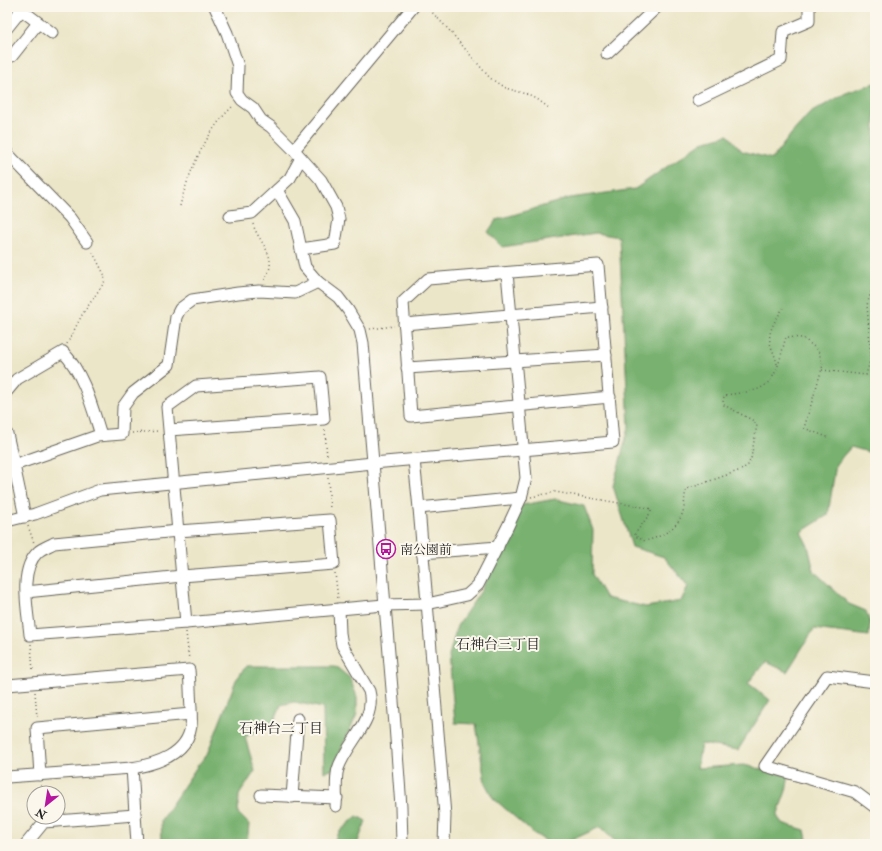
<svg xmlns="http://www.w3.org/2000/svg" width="882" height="851" viewBox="0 0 882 851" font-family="'IM FELL Double Pica','Noto Serif JP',serif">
  <rect width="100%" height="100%" fill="#fbf7ec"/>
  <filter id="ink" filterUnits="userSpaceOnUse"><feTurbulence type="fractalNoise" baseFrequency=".025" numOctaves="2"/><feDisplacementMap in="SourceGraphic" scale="8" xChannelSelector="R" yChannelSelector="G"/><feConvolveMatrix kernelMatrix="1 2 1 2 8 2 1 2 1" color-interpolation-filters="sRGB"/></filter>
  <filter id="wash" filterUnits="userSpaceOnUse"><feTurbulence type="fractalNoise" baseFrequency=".012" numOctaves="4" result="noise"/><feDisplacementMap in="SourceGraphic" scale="16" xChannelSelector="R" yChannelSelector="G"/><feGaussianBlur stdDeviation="0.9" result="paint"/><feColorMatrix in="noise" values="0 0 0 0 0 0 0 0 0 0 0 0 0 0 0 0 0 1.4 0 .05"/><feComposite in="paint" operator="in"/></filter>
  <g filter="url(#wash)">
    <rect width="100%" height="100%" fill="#ece6c9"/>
    <g fill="#78b16f" stroke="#4a6646">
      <polygon points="875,83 875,454 851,447 836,464 828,515 801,532 808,546 814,571 849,604 866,611 870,623 869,636 814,629 787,672 765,662 748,683 770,700 738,750 701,744 697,768 744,765 789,776 786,791 777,816 782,823 805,830 807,839 799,844 618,844 600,827 563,844 551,844 533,833 493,798 485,783 476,724 455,723 449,656 457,626 481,591 522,505 555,499 584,506 593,530 592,574 606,598 646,607 681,601 688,586 664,557 632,547 613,486 629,427 619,237 596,233 502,247 488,232 496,220 570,198 635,189 702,142 728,135 742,151 772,159 792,133 810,113 846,93"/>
      <polygon points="246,666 335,666 350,678 357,697 357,714 332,770 324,772 323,708 294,702 281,705 271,729 259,730 245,737 255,771 239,795 238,813 249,824 247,844 162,844 161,820 198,765 207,755 236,680"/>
      <polygon points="357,816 366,821 357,844 332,844 340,831"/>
    </g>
  </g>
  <g filter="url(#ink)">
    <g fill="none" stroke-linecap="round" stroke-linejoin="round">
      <g stroke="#656359" stroke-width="13">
        <g id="minor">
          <polyline points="215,7 227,33 238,66 237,93 242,100 253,108 261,120 271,127 294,150 321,180 336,207 339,219 335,244 301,249 305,267 318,282 338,297 348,310 360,330 363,343 395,725 401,807 402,844"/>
          <polyline points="19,8 52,33"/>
          <polyline points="7,28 19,13 19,7"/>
          <polyline points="607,54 657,7"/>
          <polyline points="12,56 38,23"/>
          <polyline points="698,100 781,60 783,32 809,21 809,7"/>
          <polyline points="294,150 413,7"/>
          <polyline points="7,153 70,218 87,242"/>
          <polyline points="277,190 295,221 301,249"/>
          <polyline points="230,216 252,213 290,178 301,158"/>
          <polyline points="404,324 602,307"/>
          <polyline points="407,368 606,355"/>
          <path d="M7,391L17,379L63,352C84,374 92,407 101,435"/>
          <path d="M169,430L324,419L320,377L196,386L167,407C173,479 179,551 186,623"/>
          <polyline points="7,434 14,465"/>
          <polyline points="414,460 419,508 445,815 444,844"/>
          <polyline points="419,508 521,498"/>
          <polyline points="25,517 14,465 97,436 122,434 123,407 133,393 169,365 176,317 180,309 192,300 238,293 259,291 295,293 318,282"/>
          <polyline points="7,521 35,514 100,490 373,463 613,442 598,265 428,279 403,302 411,416 610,397"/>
          <polyline points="422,553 498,547"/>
          <path d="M26,592L182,576L334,564L330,520L178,531L54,543C49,546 42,548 38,552C18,570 28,612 30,635L186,623L384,605L427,604L467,595L478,585L508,526L521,498L526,478L507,273"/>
          <polyline points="875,682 827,676 765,766 855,792 875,807"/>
          <path d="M7,685L189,670C190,682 190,695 191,708C191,714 192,720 191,726C187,755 156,764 132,768"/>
          <polyline points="40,775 37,728 191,714"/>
          <polyline points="7,777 132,768 137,844"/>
          <polyline points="261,795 337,798"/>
          <polyline points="292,797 298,719"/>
          <path d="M336,806C337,796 335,777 338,769C346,743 377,721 369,691L342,645L340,633L339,609"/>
          <polyline points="26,844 44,822 135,815"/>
        </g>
      </g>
      <g stroke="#656359" stroke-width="1.5" stroke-dasharray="1 3" stroke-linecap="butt">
        <polyline points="427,7 449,30 490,78 505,88 527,94 537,99 549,108"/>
        <path d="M180,206C187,178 200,147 217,124C222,117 228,111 234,105"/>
        <path d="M253,224C256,236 270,250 270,262C271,269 267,275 264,281"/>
        <polyline points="370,329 394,326"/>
        <polyline points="67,344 82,315 105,281 104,274 92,251"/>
        <path d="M777,364C776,359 774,354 772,349C765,333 775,322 783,308"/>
        <polyline points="822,370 866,375 871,357 867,305 875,279"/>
        <polyline points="325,430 327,458"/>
        <polyline points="132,433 158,431"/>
        <polyline points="328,478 330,510"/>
        <path d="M531,497L555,492L648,508L651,509V512L635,534V536L645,541C662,537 681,527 684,507C685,500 684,495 687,489L741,470L748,465L751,458L757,425L752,420L724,405L723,402L724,396C734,393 745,393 755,390C778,384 780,356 786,337L803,338L818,350L823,365L804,428L827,437"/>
        <polyline points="28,526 34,543"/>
        <polyline points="335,573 338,599"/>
        <polyline points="186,632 189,660"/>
        <polyline points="31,644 33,672"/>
        <polyline points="35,692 37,718"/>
        <polyline points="41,785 42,793"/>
      </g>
      <use href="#minor" stroke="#fff" stroke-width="11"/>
    </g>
  </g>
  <defs>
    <g id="bus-ring" transform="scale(1)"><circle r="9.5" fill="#fbf7ec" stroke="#b5179e" stroke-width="1.5"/><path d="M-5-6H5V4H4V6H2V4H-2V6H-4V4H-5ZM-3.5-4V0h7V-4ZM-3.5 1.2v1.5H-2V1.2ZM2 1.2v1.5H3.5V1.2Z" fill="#b5179e"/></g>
  </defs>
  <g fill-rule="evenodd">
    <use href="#bus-ring" x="386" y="549"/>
  </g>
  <g text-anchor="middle" stroke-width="4" stroke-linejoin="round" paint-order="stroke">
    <g font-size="13" fill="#1c1c1c" stroke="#fbf7ec" text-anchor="start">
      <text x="400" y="554">南公園前</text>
    </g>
    <g font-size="14" fill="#1c1c1c" stroke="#fbf7ec">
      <text x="498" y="649">石神台三丁目</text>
      <text x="281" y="733">石神台二丁目</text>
    </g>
  </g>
  <rect width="882" height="851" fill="none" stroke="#fbf7ec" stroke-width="24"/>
  <g transform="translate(46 805) rotate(210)"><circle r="19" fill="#fbf7ec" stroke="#a29f99"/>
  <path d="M0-3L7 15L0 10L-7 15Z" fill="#b5179e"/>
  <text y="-6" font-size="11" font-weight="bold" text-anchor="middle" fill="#1c1c1c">N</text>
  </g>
</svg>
